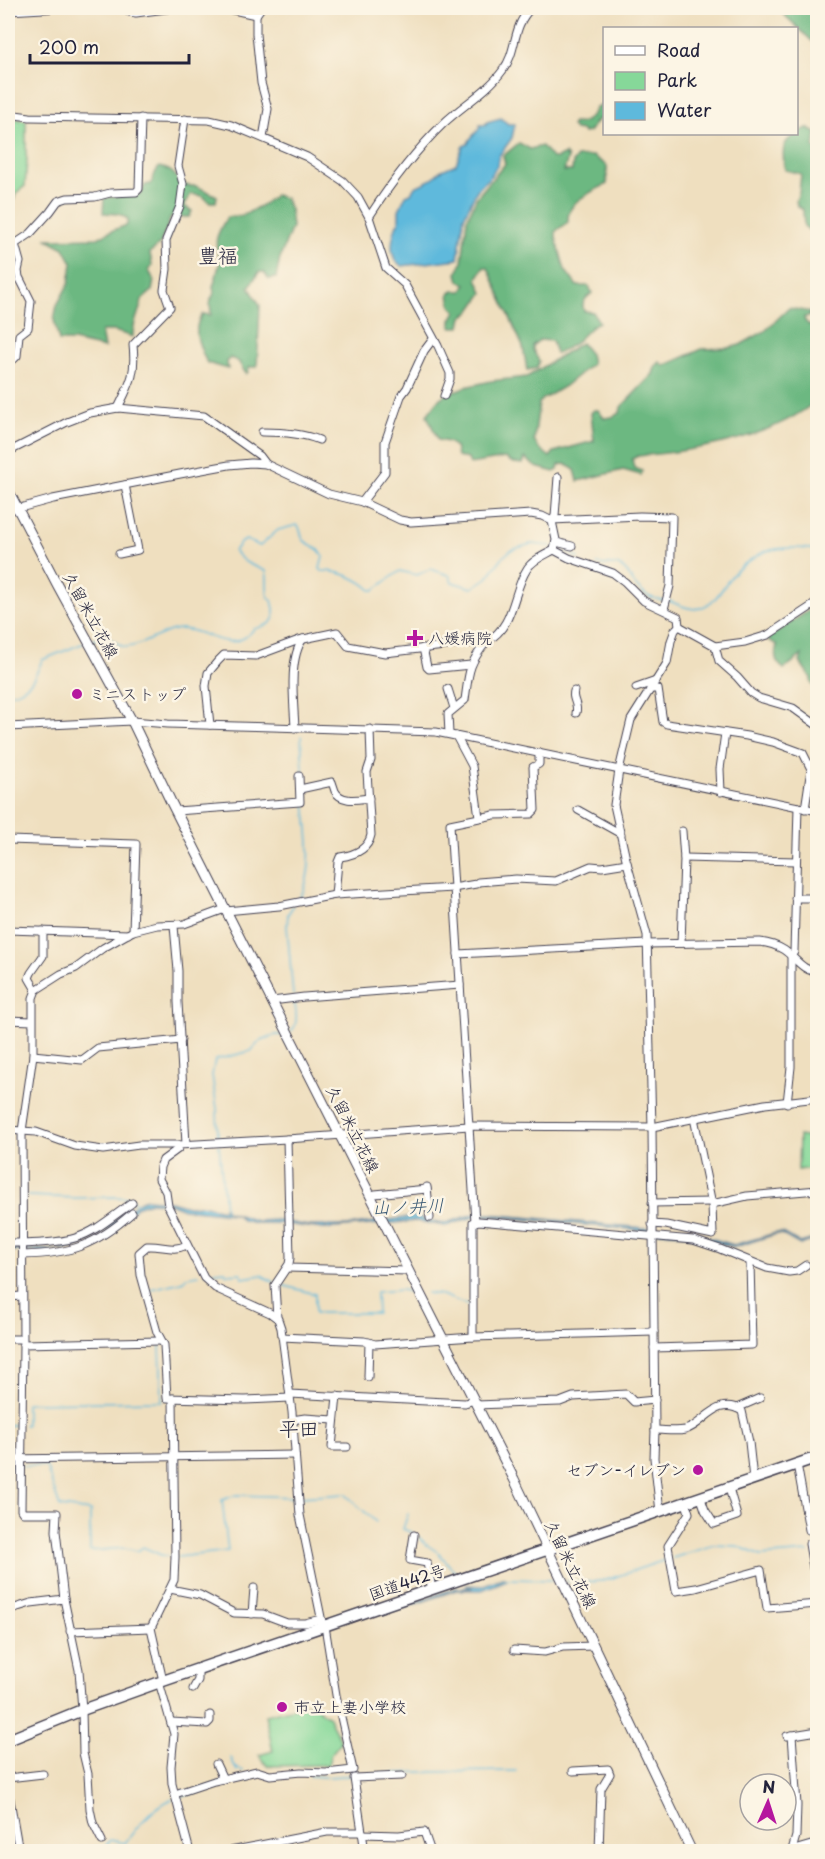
<svg xmlns="http://www.w3.org/2000/svg" width="825" height="1859" viewBox="0 0 825 1859" font-family="'Playpen Sans','Klee One',sans-serif">
  <rect width="100%" height="100%" fill="#fcf5e5"/>
  <filter id="ink" filterUnits="userSpaceOnUse"><feTurbulence type="fractalNoise" baseFrequency=".0167" numOctaves="2"/><feDisplacementMap in="SourceGraphic" scale="12" xChannelSelector="R" yChannelSelector="G"/><feConvolveMatrix kernelMatrix="1 2 1 2 8 2 1 2 1" color-interpolation-filters="sRGB"/></filter>
  <filter id="wash" filterUnits="userSpaceOnUse"><feTurbulence type="fractalNoise" baseFrequency=".008" numOctaves="4" result="noise"/><feDisplacementMap in="SourceGraphic" scale="24" xChannelSelector="R" yChannelSelector="G"/><feGaussianBlur stdDeviation="1.35" result="paint"/><feColorMatrix in="noise" values="0 0 0 0 0 0 0 0 0 0 0 0 0 0 0 0 0 1.4 0 .05"/><feComposite in="paint" operator="in"/></filter>
  <g filter="url(#wash)">
    <rect width="100%" height="100%" fill="#efdfbf"/>
    <g fill="#86d899" stroke="#547d6a" stroke-width="1.5">
      <polygon points="11,119 26,120 26,155 27,160 25,186 16,193 14,200 8,200 8,148 10,148"/>
      <polygon points="799,1136 817,1139 817,1167 798,1170"/>
      <path d="M315,1703L320,1711L329,1717C332,1726 337,1732 341,1742L331,1754L328,1765L267,1766L259,1755L273,1751L265,1715Z"/>
    </g>
    <g fill="#6cb881" stroke="#476d5e" stroke-width="1.5">
      <polygon points="777,8 817,8 817,43 812,41"/>
      <path d="M604,104V118L597,120L589,132L584,133L582,131L575,130L571,126L573,123C584,125 592,117 596,107Z"/>
      <path d="M807,128L816,133L814,148L817,149V239L814,234L804,226L803,210L797,206L796,200L799,193L801,174L785,170C780,142 784,141 807,128Z"/>
      <path d="M519,143L530,149L542,146L552,158H557L565,154L568,158L564,171H572L573,162L577,157L593,156L607,166V184C592,192 566,201 568,222L556,231V238L565,270L577,286H589L592,293C585,299 581,302 584,311L593,312L599,322L593,325L574,344L556,354L552,341L540,340L533,345V350L539,361L537,368L527,370L523,347L488,268L484,267L477,278L483,293L470,312L462,317L460,327H451V320L456,311L451,306L449,294L454,291H462L466,284L459,281L457,273L462,262L467,219L477,197L505,164L503,156Z"/>
      <path d="M159,167C170,169 175,173 180,183L189,186H196L217,196L216,202H209L203,196L191,194L184,206L192,211L189,217H171L160,244L150,253L152,265L149,271L154,280L152,291L142,300C140,313 132,323 133,337L114,331H101L104,348L73,341H59L54,320L57,305L69,283L72,263L64,248L47,239L98,238L111,231L127,225L128,219L119,214L103,213L104,198L141,194L145,185L151,184L155,173Z"/>
      <path d="M275,195L285,198L290,210L292,227L280,258L276,278L269,279L264,272H259L249,287L260,305L257,367H249L248,372L246,374L238,361L230,358L227,362L228,369L207,363C200,348 190,328 203,314L211,315L210,302L214,293L213,286C217,278 217,269 221,260C212,241 217,234 227,217L242,216L264,204Z"/>
      <path d="M789,308L811,312L810,316L804,317L805,321L809,325L817,324V400C773,439 695,451 638,456L632,459L634,468L642,471L641,475L623,470L578,481L575,470L565,464L559,465L558,470L554,472L536,467L525,458L523,464L513,463L505,458L470,464L468,459L457,457L455,447L448,442L438,440L427,415L440,398L449,393L465,387L491,381L527,377L581,343L590,354L592,364L565,386L543,399L539,403L534,441L539,448L550,457L554,452L594,441L591,413L594,410H598L604,418L612,417L620,413L621,407L653,374L655,367L660,362L664,366L702,349L728,348L740,345L765,331Z"/>
      <path d="M817,605V693L811,682V678L800,662L802,655L784,669C775,662 774,656 777,645L767,639Z"/>
    </g>
    <g fill="#5eb9dc" stroke="#406e8c" stroke-width="1.5">
      <path d="M501,118L508,124H515L512,138L499,156L497,166L488,180L480,186L476,192L464,217L458,259L402,266C387,258 392,237 397,224H399V210L406,195L411,193L415,187L432,179L440,171L456,164L463,146L468,144C470,135 480,132 480,125H485L487,122Z"/>
      <polygon points="147,1199 170,1201 188,1206 200,1205 224,1210 224,1208 226,1211 257,1221 277,1220 309,1226 346,1226 412,1217 413,1216 438,1223 446,1223 478,1213 667,1230 699,1235 734,1245 776,1233 783,1233 800,1243 818,1238 817,1239 800,1245 781,1234 776,1234 735,1247 683,1234 480,1215 445,1226 416,1221 323,1229 277,1223 257,1223 242,1220 237,1215 233,1214 184,1209 169,1203 150,1202 138,1206 112,1227 76,1247 47,1252 8,1251 8,1249 57,1250 102,1230 119,1217 119,1215 120,1216 141,1201"/>
      <polygon points="502,1578 505,1578 507,1580 482,1590 456,1590 404,1608 403,1606 456,1588 472,1589 462,1587 473,1587 466,1585 481,1586"/>
    </g>
    <g fill="none" stroke-linecap="round" stroke-linejoin="round">
      <g stroke="#5eb9dc" stroke-width="1.5">
        <polyline points="564,551 579,558"/>
        <path d="M597,564C606,566 613,563 621,567C628,571 628,575 633,582C642,594 649,599 664,600"/>
        <path d="M669,601C678,604 691,611 700,608C719,602 723,584 735,572C742,565 762,551 771,550C785,547 804,548 818,550"/>
        <path d="M93,640C113,632 117,648 127,647C143,646 167,629 180,629C205,628 231,658 254,629C268,625 278,624 273,604C271,595 271,604 268,595C266,588 268,578 266,571C250,564 247,566 234,551L240,543L246,540L260,546L278,530L297,525L299,527L303,540L319,550L323,556L320,569L322,571C340,571 358,578 371,590H374L400,571L417,575L430,569L449,575L452,582L472,588L487,578L502,558L511,550L531,544L551,546"/>
        <path d="M8,694C28,691 35,679 42,660L84,643"/>
        <polyline points="301,736 304,786"/>
        <path d="M300,898C317,867 306,824 304,790"/>
        <polyline points="293,995 287,926 288,914 293,906"/>
        <path d="M291,1032C299,1023 296,1011 294,1000"/>
        <polyline points="218,1140 217,1109 212,1075 215,1060 251,1051 261,1040 276,1035 284,1035"/>
        <polyline points="219,1145 225,1209"/>
        <polyline points="28,1196 76,1198 114,1197 130,1198 137,1204"/>
        <polyline points="205,1273 225,1271 227,1274 241,1273 243,1278 261,1275 274,1282"/>
        <polyline points="278,1284 315,1294 315,1313 377,1313 376,1292 401,1290 411,1292"/>
        <polyline points="150,1293 151,1289 181,1282 185,1280 186,1277 198,1275"/>
        <polyline points="427,1293 442,1295 470,1306"/>
        <polyline points="8,1425 18,1425"/>
        <polyline points="24,1425 26,1425 26,1403 162,1401 160,1345"/>
        <polyline points="8,1466 19,1466"/>
        <polyline points="23,1466 46,1466 60,1507 90,1511 90,1551 125,1548 137,1551 143,1547 161,1555 173,1557"/>
        <polyline points="300,1497 345,1494 376,1522"/>
        <polyline points="408,1514 403,1529 413,1533"/>
        <polyline points="419,1537 427,1545 439,1553 458,1576"/>
        <polyline points="178,1557 228,1551 222,1500 236,1495 295,1497"/>
        <polyline points="673,1558 714,1545 737,1546 761,1556 808,1552"/>
        <polyline points="506,1579 558,1580"/>
        <polyline points="566,1581 592,1582 606,1580 668,1559"/>
        <polyline points="231,1758 237,1771"/>
        <polyline points="235,1767 243,1771"/>
        <polyline points="310,1776 326,1777 419,1772 516,1771"/>
        <polyline points="180,1797 226,1782"/>
        <path d="M101,1852L110,1840L125,1843C137,1827 153,1807 172,1799"/>
      </g>
    </g>
  </g>
  <g filter="url(#ink)">
    <g fill="none" stroke-linecap="round" stroke-linejoin="round">
      <g stroke="#413e4f" stroke-width="9">
        <g id="minor">
          <polyline points="120,8 129,12 136,13 173,8"/>
          <polyline points="224,8 256,15"/>
          <polyline points="8,11 61,8"/>
          <polyline points="256,15 256,34 261,83 268,109 263,138"/>
          <polyline points="256,15 261,8"/>
          <polyline points="8,114 30,117 209,120 231,125 307,157 343,181 358,197 369,217 386,268 405,285 438,346 450,373 450,379 444,396"/>
          <path d="M369,217C391,183 415,151 444,123C463,105 488,91 503,70C518,50 511,28 531,8"/>
          <polyline points="8,360 14,359 17,356 19,335 28,328 31,301 19,277 18,271 20,262 15,244 30,234 50,212 58,201 67,198 95,197 110,193 136,192 139,189 141,118"/>
          <path d="M118,408C131,382 136,374 133,345L170,307L164,290L167,269L166,240L180,206L183,184L178,166L185,119"/>
          <path d="M262,432C280,432 302,433 319,440"/>
          <polyline points="8,452 67,422 90,413 118,408 204,416 260,456 266,464"/>
          <polyline points="362,502 385,472 385,442 401,396 407,388 424,351 433,339"/>
          <path d="M16,509L53,499L180,474L229,465L251,463L266,464L329,494L362,502L400,520L411,522L531,514L542,516L552,521L556,540L554,550C545,555 532,560 527,569C512,592 515,626 487,641L385,653L348,646L337,632L299,640L256,656L224,655L218,661L208,673L206,686L210,725"/>
          <polyline points="552,520 640,516 672,517 670,586 664,609"/>
          <polyline points="552,521 555,516 558,477"/>
          <polyline points="556,542 572,546"/>
          <polyline points="554,550 569,558 613,573 625,582 644,601 678,617 679,626 675,630 671,641 667,663 631,720 619,770 614,805 626,859 647,935 652,1127 655,1430 654,1458 660,1512"/>
          <polyline points="119,554 138,550 125,485"/>
          <polyline points="679,626 715,646 745,642 768,635 818,602"/>
          <polyline points="715,646 719,661 737,677 751,693 759,698 793,708 818,726"/>
          <polyline points="423,648 427,667 429,669 471,665"/>
          <polyline points="636,688 656,681"/>
          <polyline points="448,689 454,708"/>
          <polyline points="650,689 658,689 663,722 667,724 747,736 773,742 803,753 811,769 805,809"/>
          <path d="M574,691C571,699 579,704 576,713"/>
          <polyline points="8,727 132,721 168,724 436,732 818,811"/>
          <path d="M295,728C294,704 288,659 303,639"/>
          <path d="M449,734L448,714L465,700C469,671 468,665 487,641"/>
          <polyline points="456,736 472,766 479,817"/>
          <path d="M300,789L332,782C333,785 334,788 335,791C341,803 359,799 369,798"/>
          <polyline points="721,792 720,769 725,733"/>
          <polyline points="578,810 621,834"/>
          <polyline points="176,811 300,802 299,776"/>
          <polyline points="8,840 136,844 133,931"/>
          <polyline points="684,858 796,861"/>
          <path d="M335,895L338,862L340,857C354,855 368,850 371,835L367,772L371,760L370,729"/>
          <polyline points="795,898 818,898"/>
          <polyline points="226,911 279,906 335,895 453,888 476,884 478,882 516,879 556,881 591,866 602,867 627,863"/>
          <polyline points="174,926 178,971 178,1002 186,1144"/>
          <polyline points="8,930 128,934"/>
          <polyline points="681,943 684,859 682,831"/>
          <path d="M458,954L647,944L760,942C769,943 776,945 784,950C796,958 802,971 818,972"/>
          <polyline points="36,990 29,978 31,973 43,956 43,931"/>
          <polyline points="272,1001 304,997 460,985"/>
          <polyline points="8,1020 32,1021"/>
          <polyline points="33,1055 82,1060 98,1048 181,1040"/>
          <polyline points="787,1103 791,1067 791,956 794,952 798,807"/>
          <polyline points="8,1130 36,1132 75,1146 103,1150 139,1145 179,1145 287,1139 469,1126 652,1127 765,1104 818,1098"/>
          <polyline points="179,1145 178,1149 163,1160 160,1167 159,1179 166,1192 168,1206 204,1278 215,1288 270,1313 278,1319 281,1328 292,1412 300,1515 323,1627"/>
          <polyline points="427,1187 430,1218"/>
          <polyline points="370,1196 375,1194 427,1189"/>
          <polyline points="652,1203 711,1202"/>
          <polyline points="712,1204 747,1196 818,1190"/>
          <polyline points="475,1222 450,824 494,815 531,814 535,810 533,767 539,764 539,753"/>
          <polyline points="652,1224 666,1225 713,1235 712,1204 694,1118"/>
          <polyline points="8,1243 23,1243"/>
          <path d="M23,1244C40,1243 58,1243 75,1238C96,1232 114,1215 132,1203"/>
          <path d="M187,1245C172,1252 163,1245 147,1246L139,1253L141,1275L157,1332L164,1345L167,1398L245,1400L290,1398"/>
          <path d="M23,1255C71,1254 96,1245 132,1213"/>
          <polyline points="287,1268 409,1271"/>
          <polyline points="8,1297 22,1296"/>
          <polyline points="277,1318 275,1285 289,1264 290,1258 287,1139"/>
          <polyline points="282,1337 364,1341 375,1344 473,1337 654,1332"/>
          <polyline points="473,1337 473,1222 479,1221 693,1240 720,1249 767,1268 789,1272 797,1271 806,1265"/>
          <polyline points="8,1339 22,1339"/>
          <polyline points="23,1344 160,1341"/>
          <polyline points="654,1348 752,1345 750,1262"/>
          <polyline points="368,1377 369,1342"/>
          <polyline points="290,1394 465,1403 474,1400"/>
          <polyline points="337,1396 332,1447 347,1447"/>
          <polyline points="476,1405 560,1402 573,1397 626,1394 634,1402 655,1400"/>
          <polyline points="737,1408 760,1398"/>
          <polyline points="292,1420 305,1418 334,1420"/>
          <path d="M655,1430C664,1430 676,1432 685,1430C704,1425 716,1395 742,1411L749,1442L753,1479"/>
          <polyline points="8,1459 295,1455"/>
          <polyline points="797,1464 809,1530"/>
          <polyline points="701,1498 705,1510 714,1524 737,1516 729,1488"/>
          <polyline points="686,1503 689,1513 668,1546 676,1591 696,1588 761,1570 767,1608 818,1604"/>
          <polyline points="414,1535 410,1560 427,1563 432,1589"/>
          <polyline points="818,1543 809,1544 818,1597"/>
          <polyline points="170,1589 200,1595 234,1613 263,1614 287,1623 305,1623 321,1619"/>
          <polyline points="8,1610 31,1603 64,1599"/>
          <polyline points="252,1614 254,1588"/>
          <polyline points="70,1631 151,1628"/>
          <polyline points="514,1650 545,1652 563,1647 593,1646"/>
          <polyline points="163,1681 151,1628 174,1580 175,1557 173,1398"/>
          <polyline points="159,1682 174,1734 171,1767 172,1784 190,1852"/>
          <polyline points="193,1689 198,1680 198,1670"/>
          <polyline points="171,1722 207,1724 210,1721 210,1715"/>
          <polyline points="787,1736 818,1731"/>
          <polyline points="216,1764 223,1779"/>
          <polyline points="573,1771 608,1769 610,1774 601,1789 599,1852"/>
          <polyline points="8,1778 43,1774"/>
          <polyline points="8,1788 19,1852"/>
          <polyline points="175,1794 214,1781 257,1771 270,1775 301,1772 326,1773 353,1770 336,1695 325,1626"/>
          <polyline points="362,1834 399,1835 424,1832 431,1852"/>
          <polyline points="102,1841 93,1823 90,1809 88,1774 83,1753 82,1710 79,1670 64,1599 56,1531 57,1513 23,1513 21,1510 23,1344 22,1131 33,1055 33,998 36,990 61,974 76,968 103,948 133,931 157,925 184,924 225,909"/>
          <polyline points="792,1850 796,1836 797,1805 792,1735"/>
          <polyline points="225,1852 327,1832 362,1832"/>
          <polyline points="365,1852 354,1778 402,1776"/>
          <polyline points="787,1852 818,1843"/>
        </g>
      </g>
      <g stroke="#413e4f" stroke-width="11">
        <polyline id="major" points="8,490 58,586 132,721 171,802 514,1479 692,1852"/>
      </g>
      <g stroke="#413e4f" stroke-width="13">
        <polyline id="highway" points="8,1740 82,1710 163,1681 818,1457"/>
      </g>
      <use href="#minor" stroke="#fff" stroke-width="7"/>
      <use href="#major" stroke="#fff" stroke-width="9"/>
      <use href="#highway" stroke="#fff" stroke-width="10"/>
    </g>
  </g>
  <g fill="#b5179e" stroke="#fcf5e5" stroke-width="2">
    <path d="M412 629h6v6h6v6h-6v6h-6v-6h-6v-6h6z"/>
    <circle cx="77" cy="694" r="6"/>
    <circle cx="698" cy="1470" r="6"/>
    <circle cx="282" cy="1707" r="6"/>
  </g>
  <g text-anchor="middle" stroke-width="5" stroke-linejoin="round" paint-order="stroke">
    <g font-size="16" fill="#22223b" stroke="#fcf5e5">
      <text transform="translate(91 615) rotate(61)" y="6">久留米立花線</text>
      <text transform="translate(353 1129) rotate(63)" y="6">久留米立花線</text>
      <text transform="translate(571 1564) rotate(64)" y="6">久留米立花線</text>
      <text transform="translate(407 1582) rotate(-19)" y="6">国道442号</text>
    </g>
    <g font-size="16" fill="#22223b" stroke="#fcf5e5" text-anchor="start">
      <text x="428" y="644">八媛病院</text>
      <text x="89" y="700">ミニストップ</text>
      <text x="686" y="1476" text-anchor="end">セブン-イレブン</text>
      <text x="294" y="1713">市立上妻小学校</text>
    </g>
    <g font-size="18" font-style="italic" fill="#375773" stroke="#fcf5e5">
      <text transform="translate(408 1207) rotate(-2)" y="6">山ノ井川</text>
    </g>
    <g font-size="20" fill="#22223b" stroke="#fcf5e5">
      <text x="218" y="263">豊福</text>
      <text x="299" y="1436">平田</text>
    </g>
  </g>
  <rect width="825" height="1859" fill="none" stroke="#fcf5e5" stroke-width="30"/>
  <rect x="603" y="27" width="195" height="108" fill="#fcf5e5" stroke="#a5a1a1" stroke-width="1.5"/>
  <rect x="615" y="46" width="30" height="9" fill="#ffffff" stroke="#a5a1a1" stroke-width="1.5"/>
  <text x="657" y="57" font-size="18" fill="#22223b">Road</text>
  <rect x="615" y="72" width="30" height="18" fill="#86d899" stroke="#a5a1a1" stroke-width="1.5"/>
  <text x="657" y="87" font-size="18" fill="#22223b">Park</text>
  <rect x="615" y="102" width="30" height="18" fill="#5eb9dc" stroke="#a5a1a1" stroke-width="1.5"/>
  <text x="657" y="117" font-size="18" fill="#22223b">Water</text>
  <g transform="translate(768 1802) rotate(3)"><circle r="28" fill="#fcf5e5" stroke="#a5a1a1" stroke-width="1.5"/>
  <path d="M0-4.5L10 22L0 15L-10 22Z" fill="#b5179e"/>
  <text y="-9" font-size="16" font-weight="bold" text-anchor="middle" fill="#22223b">N</text>
  </g>
  <path d="M30 54v9h159v-9" fill="none" stroke="#22223b" stroke-width="3"/>
  <text x="39" y="54" font-size="18" fill="#22223b" stroke="#fcf5e5" stroke-width="4.5" paint-order="stroke">200 m</text>
</svg>
